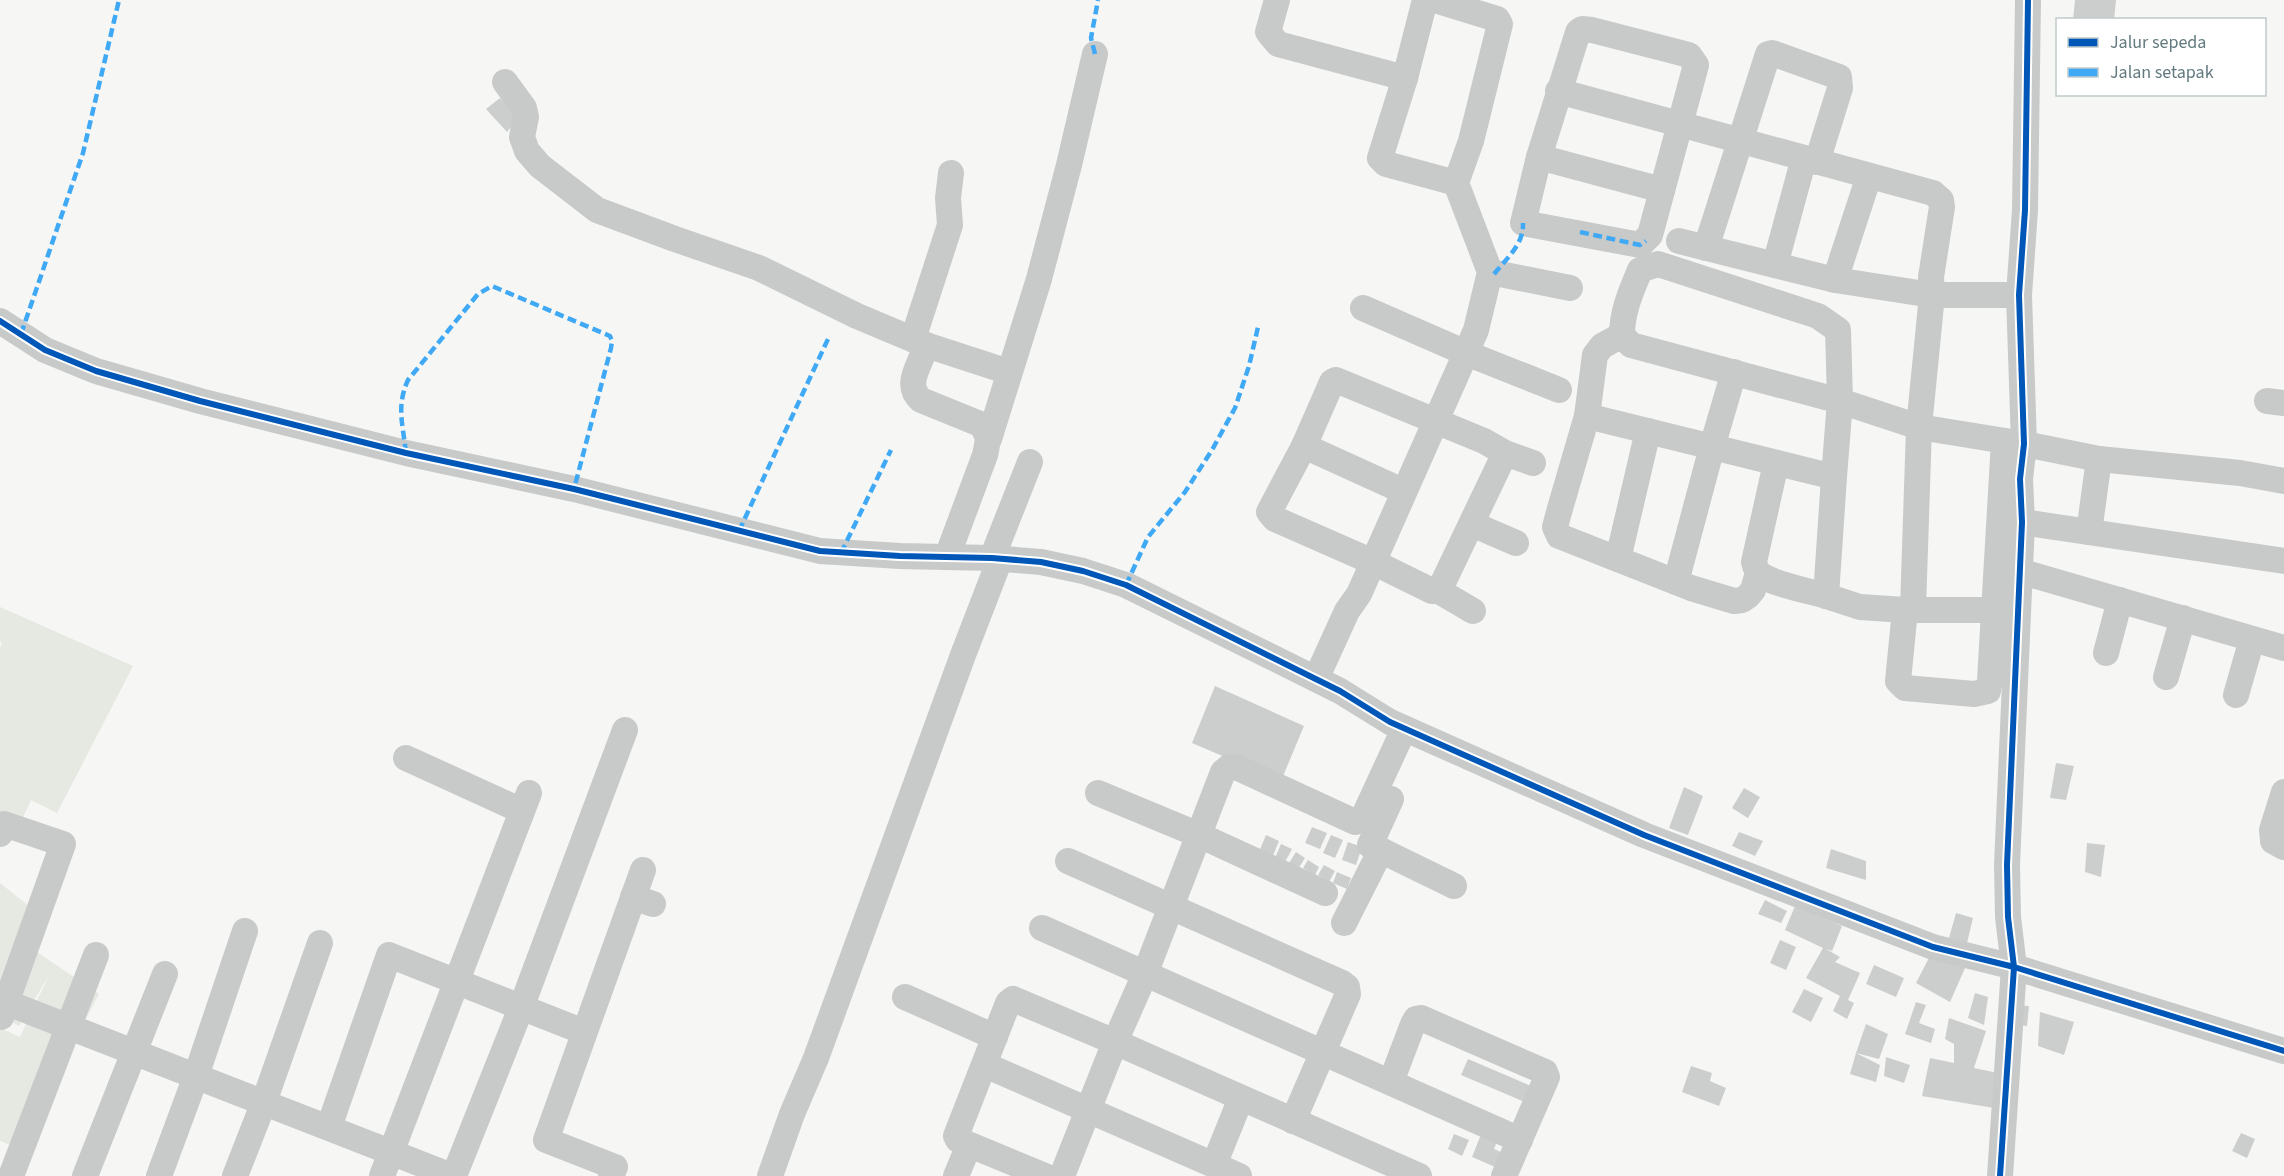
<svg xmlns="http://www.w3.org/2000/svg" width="2284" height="1176" viewBox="0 0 2284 1176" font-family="'Source Sans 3',sans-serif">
  <rect width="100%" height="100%" fill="#f6f6f5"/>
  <g fill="#e6e8e2">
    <polygon points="0,607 133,666 57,813 31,800 12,841 0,834 0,648 2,643 0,641"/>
    <polygon points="0,883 46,920 31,948 99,994 18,1148 0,1141 0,1028 20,1037 49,975 19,1026 0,1015"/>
  </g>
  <g fill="#cccece">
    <polygon points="2075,0 2116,0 2114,20 2073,20"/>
    <polygon points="500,98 519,118 507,132 486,109"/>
    <polygon points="1215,686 1304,726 1281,781 1192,743"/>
    <polygon points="2056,763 2074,766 2066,800 2050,798"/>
    <polygon points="1684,787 1703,796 1688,835 1669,828"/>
    <polygon points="1744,788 1760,797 1748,818 1732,808"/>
    <polygon points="1312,827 1327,833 1320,849 1305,843"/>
    <polygon points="1739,832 1763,841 1755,856 1732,846"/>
    <polygon points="1266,835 1279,841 1272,858 1259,852"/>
    <polygon points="1331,835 1343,840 1335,858 1323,853"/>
    <polygon points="1348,842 1362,847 1356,865 1342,860"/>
    <polygon points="2087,843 2105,845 2101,877 2085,872"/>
    <polygon points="1281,844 1292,849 1285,862 1275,858"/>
    <polygon points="1831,849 1866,861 1866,880 1826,868"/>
    <polygon points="1296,852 1305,858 1298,869 1289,863"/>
    <polygon points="1308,860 1319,867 1315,875 1303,868"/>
    <polygon points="1324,865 1335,871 1329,882 1318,875"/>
    <polygon points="1337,872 1351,878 1347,889 1333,883"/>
    <polygon points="1765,900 1787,911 1781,923 1758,914"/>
    <polygon points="1795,906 1842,926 1832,951 1826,949 1840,957 1835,962 1860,973 1848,1000 1854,1003 1847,1019 1833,1011 1840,996 1806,978 1823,948 1785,930"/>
    <polygon points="1956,913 1973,918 1967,943 1949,938"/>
    <polygon points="1780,940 1796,947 1786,970 1770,963"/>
    <polygon points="1931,954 1965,968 1950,1002 1916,983"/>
    <polygon points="1874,965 1904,978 1896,997 1866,984"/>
    <polygon points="1804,989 1823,998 1811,1022 1792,1012"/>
    <polygon points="1975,993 1988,997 1984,1025 1968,1018"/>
    <polygon points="1916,1002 1926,1005 1919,1023 1935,1029 1931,1043 1905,1034"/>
    <polygon points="2016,1005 2029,1006 2027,1026 2014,1024"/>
    <polygon points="2040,1012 2074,1022 2064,1055 2038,1046"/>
    <polygon points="1949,1018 1986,1031 1974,1068 1998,1073 1994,1108 1922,1096 1930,1058 1954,1063 1954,1044 1945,1039"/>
    <polygon points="1866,1024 1888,1034 1879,1059 1856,1053 1880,1065 1876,1082 1850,1074 1856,1053"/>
    <polygon points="1886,1057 1910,1065 1904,1083 1884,1076"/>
    <polygon points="1468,1059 1538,1089 1532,1105 1461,1075"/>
    <polygon points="1691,1066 1712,1073 1710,1081 1726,1088 1719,1106 1682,1092"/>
    <polygon points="1482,1132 1498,1139 1494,1149 1508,1155 1502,1170 1472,1157"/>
    <polygon points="2241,1133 2255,1139 2247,1158 2232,1151"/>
    <polygon points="1454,1134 1469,1140 1462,1156 1448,1149"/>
  </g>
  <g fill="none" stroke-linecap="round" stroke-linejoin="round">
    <g stroke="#c8caca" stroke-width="26">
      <polyline points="1277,0 1268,32 1278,44 1405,78"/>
      <polyline points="1425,0 1405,78 1380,158 1386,164 1456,183"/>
      <polygon points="1582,29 1592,30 1689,55 1696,65 1650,235 1640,245 1523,223 1539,157 1578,32"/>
      <path d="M505,82L524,108L526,117L522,137L527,151L540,166L597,210L675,239L759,268L857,316L926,345C921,365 903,384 921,400L980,424C990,434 988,442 985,455L947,557"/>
      <polyline points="1558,91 1933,193 1941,200 1942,207 1931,277 1932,295 2019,295"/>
      <polyline points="1539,157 1662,190"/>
      <path d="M1679,241L1835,280L1932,295L1919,427L1840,401L1631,345L1622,335C1622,311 1631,292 1640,270L1658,264L1818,316L1838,330L1840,401L1834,477"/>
      <polyline points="1706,248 1768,54 1772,53 1839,77 1840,88 1817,162"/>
      <polyline points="1775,265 1804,158"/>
      <polyline points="1490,272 1570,288"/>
      <polyline points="1835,280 1869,176"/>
      <polyline points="1363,308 1466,353 1559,390"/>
      <polyline points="0,321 45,350 96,371 200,401 406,453 574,489 820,551 900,556 992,558 1041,562 1083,571 1126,585 1340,691 1390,722 1644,835 1933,947 2014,967 2284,1051"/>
      <polyline points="1622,335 1602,346 1595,355 1587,416 1834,477 1826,596 1860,607 1905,610 2017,610"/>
      <polyline points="913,339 950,225 948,198 951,173"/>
      <polyline points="926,345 1009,372"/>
      <polyline points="2267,401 2284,403"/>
      <polyline points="1587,416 1559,512 1555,527 1559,536 1691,588 1734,601 1742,600 1748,596 1753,590 1758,573"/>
      <polyline points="989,439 1039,279 1069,165 1095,54"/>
      <polyline points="1304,446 1403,491"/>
      <polyline points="1505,453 1439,591 1432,591 1373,562 1275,519 1269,512 1304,446 1332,382 1336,380 1484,441 1505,453 1533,463"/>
      <path d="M1776,463L1754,562C1755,567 1757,572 1761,575C1773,584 1810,591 1826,596"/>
      <polyline points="2022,522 2284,561"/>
      <polyline points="1472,524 1516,543"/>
      <polyline points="2089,532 2099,459"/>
      <polyline points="992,558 1030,462"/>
      <polyline points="1618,559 1648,431"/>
      <polyline points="2019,571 2284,648"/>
      <polyline points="1676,582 1712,447 1734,372"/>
      <polyline points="1439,591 1473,611"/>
      <polyline points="1913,609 1919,427 2024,444 2099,459 2240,473 2284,481"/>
      <polyline points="1905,610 1898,681 1905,688 1974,694 1988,691 1990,680 2004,441"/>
      <polyline points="2106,653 2120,600"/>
      <polyline points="2166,677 2183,618"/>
      <polyline points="1316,679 1347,611 1359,594 1466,353 1476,330 1490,272 1456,183 1471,141 1500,24 1497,19 1435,0"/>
      <polyline points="2236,695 2252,639"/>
      <polyline points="406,758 522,811"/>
      <polyline points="2284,792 2272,830 2273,841 2284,847"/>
      <polyline points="1098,793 1199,835 1325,893"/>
      <polyline points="1391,799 1370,845 1454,886"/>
      <polyline points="0,834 4,824 63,844 1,1017"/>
      <polyline points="1068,861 1342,983 1347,987 1348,994 1293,1121"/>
      <polyline points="633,897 653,904"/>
      <polyline points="1344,923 1381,850"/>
      <polyline points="1042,928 1520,1140"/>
      <polyline points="905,997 995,1037"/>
      <polyline points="0,1000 452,1176"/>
      <polyline points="985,1065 1239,1176"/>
      <polyline points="1391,1082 1413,1024 1416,1019 1421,1018 1545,1072 1547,1077 1504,1176"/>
      <polyline points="329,1127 389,955 584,1032"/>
      <polyline points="1214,1165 1241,1098"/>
      <polyline points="11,1176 96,955"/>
      <polyline points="85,1176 165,974"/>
      <polyline points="159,1176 196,1076 245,931"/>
      <polyline points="235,1176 264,1102 320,943"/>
      <polyline points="382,1176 529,793"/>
      <polyline points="454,1176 521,1008 625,730"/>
      <polyline points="611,1176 615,1167 546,1140 643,870"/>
      <polyline points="770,1176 792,1114 816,1058 963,655 1000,559"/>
      <polyline points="956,1176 969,1145"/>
      <polyline points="1045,1176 958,1140 956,1136 1008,1003 1013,999 1115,1042 1419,1176"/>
      <polyline points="1062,1176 1115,1042 1145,974 1223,772 1229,767 1236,767 1355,822 1362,820 1404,729"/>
      <polyline points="2000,1176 2014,967 2008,917 2007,865 2022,522 2020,479 2024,444 2019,295 2025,210 2028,0"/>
    </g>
    <g stroke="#3fa9f5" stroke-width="4.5" stroke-dasharray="9 4.5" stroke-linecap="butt">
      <polyline points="1095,54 1091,38 1098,0"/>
      <polyline points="1580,232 1640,245 1646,241"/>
      <path d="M1494,274C1507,258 1524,244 1523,223"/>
      <polyline points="21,334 83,153 119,0"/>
      <path d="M406,453C403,425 396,406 408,380L478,294L492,286L610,336L612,341L611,348L574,489"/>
      <polyline points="739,531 828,339"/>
      <polyline points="841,553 891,450"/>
      <polyline points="1126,585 1148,537 1185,492 1212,450 1235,408 1249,366 1258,327"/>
    </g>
    <g stroke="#fff" stroke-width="10">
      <g id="cycleway">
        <polyline points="0,321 45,350 96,371 200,401 406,453 574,489 820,551 900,556 992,558 1041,562 1083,571 1126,585 1340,691 1390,722 1644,835 1933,947 2014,967 2284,1051"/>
        <polyline points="2000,1176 2014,967 2008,917 2007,865 2022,522 2020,479 2024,444 2019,295 2025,210 2028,0"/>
      </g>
    </g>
    <use href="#cycleway" stroke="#0057b8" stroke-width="6"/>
  </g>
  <rect x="2056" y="18" width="210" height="78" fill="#ffffff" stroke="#c0cacc" stroke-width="1.5"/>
  <rect x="2068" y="38" width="30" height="9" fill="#0057b8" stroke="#c0cacc" stroke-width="1.5"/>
  <text x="2110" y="48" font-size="18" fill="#627a7f">Jalur sepeda</text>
  <rect x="2068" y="68" width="30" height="9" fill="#3fa9f5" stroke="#c0cacc" stroke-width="1.5"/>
  <text x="2110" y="78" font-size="18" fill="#627a7f">Jalan setapak</text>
</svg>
